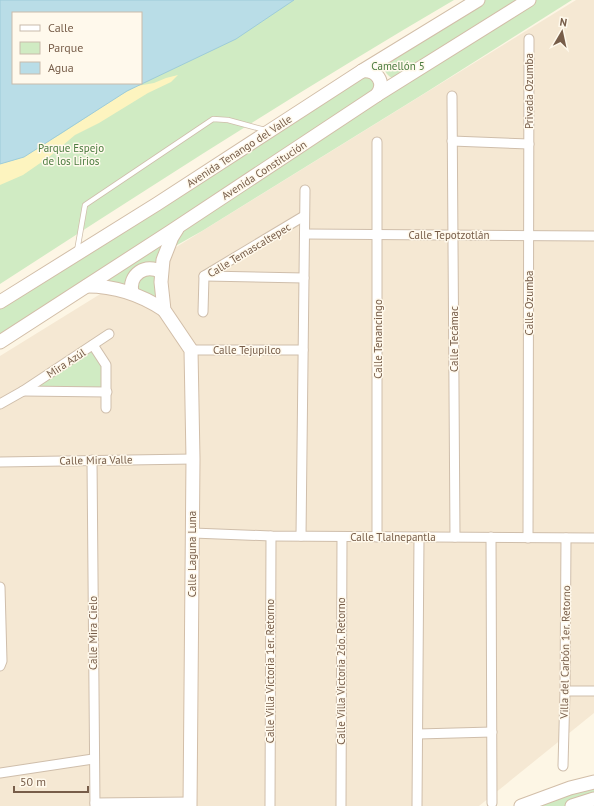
<svg xmlns="http://www.w3.org/2000/svg" width="594" height="806" viewBox="0 0 594 806" font-family="'PT Sans',sans-serif">
  <rect width="100%" height="100%" fill="#fdf6e5"/>
  <polygon fill="#f5e8d3" points="576,0 594,0 594,713 479,806 0,806 0,356"/>
  <g fill="#d0ebc3" fill-rule="evenodd">
    <path d="M0,0H454C300,90 150,187 0,284ZM13,13H141V83H13Z"/>
    <path d="M481,0H527L393,79C387,75 383,71 384,63Z"/>
    <polygon points="534,0 572,0 425,93 202,231 170,249 180,229"/>
    <polygon points="367,72 380,87 0,340 0,304"/>
    <polygon points="171,235 158,267 152,266 129,290 95,283"/>
    <polygon points="159,274 159,303 135,291 137,277"/>
    <polygon points="93,348 104,366 105,389 30,389"/>
    <polygon points="594,786 594,798 569,806 529,806"/>
  </g>
  <polygon fill="#fdf4bf" points="178,75 171,82 148,93 99,123 75,135 49,157 23,175 0,185 0,164 18,159 61,134 117,97 137,86 154,83 166,78"/>
  <path fill="#b9dde7" stroke="#9eccd9" fill-rule="evenodd" d="M0,0H294L236,39L127,91L24,157L0,164ZM13,13H141V83H13Z"/>
  <g fill="none" stroke-linecap="round" stroke-linejoin="round">
    <g stroke="#cfbeab" stroke-width="6">
      <polyline id="lane" points="77,251 85,205 213,119 228,120 265,130"/>
    </g>
    <g stroke="#cfbeab" stroke-width="11">
      <g id="street">
        <polyline points="452,96 455,537"/>
        <polyline points="452,141 529,144"/>
        <polyline points="377,142 377,537"/>
        <polyline points="305,234 594,236"/>
        <polyline points="204,276 304,216"/>
        <polyline points="205,276 304,278"/>
        <polyline points="203,312 204,276"/>
        <polyline points="93,345 106,365 106,408"/>
        <polyline points="191,350 303,350"/>
        <polyline points="23,391 107,392"/>
        <polyline points="0,404 23,391 109,334"/>
        <polyline points="92,460 95,806"/>
        <polyline points="0,462 193,459"/>
        <polyline points="193,533 271,536 594,538"/>
        <polyline points="301,536 305,190"/>
        <polyline points="491,537 492,803"/>
        <polyline points="528,538 529,39"/>
        <polyline points="0,587 2,661 0,666"/>
        <polyline points="565,691 594,691"/>
        <polyline points="418,734 492,732"/>
        <polyline points="563,766 565,691 566,538"/>
        <polyline points="0,773 93,759"/>
        <polyline points="95,803 190,802"/>
        <polyline points="270,806 271,536"/>
        <polyline points="341,806 342,537"/>
        <polyline points="417,806 419,537"/>
      </g>
    </g>
    <g stroke="#d2bea8" stroke-width="15">
      <g id="secondary">
        <path d="M362,71C377,69 386,83 377,95"/>
        <polyline points="177,229 172,237 163,260 161,282 164,310 191,350 193,459 190,806"/>
        <path d="M87,286C116,286 140,294 164,310"/>
        <path d="M132,293C128,274 146,263 161,272"/>
        <polyline points="0,302 157,204 362,71 478,0"/>
        <polyline points="0,342 170,232 377,95 529,0"/>
        <polyline points="521,806 570,788 594,782"/>
        <polyline points="572,806 594,799"/>
      </g>
    </g>
    <use href="#lane" stroke="#fff" stroke-width="4.5"/>
    <use href="#street" stroke="#fff" stroke-width="9"/>
    <use href="#secondary" stroke="#fff" stroke-width="13"/>
  </g>
  <g text-anchor="middle" stroke-width="3" stroke-linejoin="round" paint-order="stroke">
    <g font-size="11" fill="#4d7d41" stroke="#fff9ec">
      <text x="398" y="70">Camellón 5</text>
      <text x="71" y="152">Parque Espejo<tspan x="71" dy="13">de los Lirios</tspan></text>
    </g>
    <g font-size="11" fill="#775d49" stroke="#fff9ec">
      <text transform="translate(529 91) rotate(-90)" y="4">Privada Ozumba</text>
      <text transform="translate(239 151) rotate(-33)" y="4">Avenida Tenango del Valle</text>
      <text transform="translate(264 170) rotate(-33)" y="4">Avenida Constitución</text>
      <text x="449" y="239">Calle Tepotzotlán</text>
      <text transform="translate(249 250) rotate(-31)" y="4">Calle Temascaltepec</text>
      <text transform="translate(529 303) rotate(-90)" y="4">Calle Ozumba</text>
      <text transform="translate(378 339) rotate(-90)" y="4">Calle Tenancingo</text>
      <text transform="translate(454 339) rotate(-90)" y="4">Calle Tecámac</text>
      <text x="247" y="354">Calle Tejupilco</text>
      <text transform="translate(66 363) rotate(-33)" y="4">Mira Azúl</text>
      <text transform="translate(96 460) rotate(-1)" y="4">Calle Mira Valle</text>
      <text x="393" y="541">Calle Tlalnepantla</text>
      <text transform="translate(192 554) rotate(-90)" y="4">Calle Laguna Luna</text>
      <text transform="translate(93 633) rotate(-90)" y="4">Calle Mira Cielo</text>
      <text transform="translate(565 652) rotate(-89)" y="4">Villa del Carbón 1er. Retorno</text>
      <text transform="translate(270 671) rotate(-90)" y="4">Calle Villa Victoria 1er. Retorno</text>
      <text transform="translate(341 671) rotate(-90)" y="4">Calle Villa Victoria 2do. Retorno</text>
    </g>
  </g>
  <rect x="12" y="12" width="130" height="72" fill="#fff9ec" stroke="#c9bbab"/>
  <rect x="20" y="25" width="20" height="6" fill="#ffffff" stroke="#c9bbab"/>
  <text x="48" y="32" font-size="12" fill="#775d49">Calle</text>
  <rect x="20" y="42" width="20" height="12" fill="#d0ebc3" stroke="#c9bbab"/>
  <text x="48" y="52" font-size="12" fill="#775d49">Parque</text>
  <rect x="20" y="62" width="20" height="12" fill="#b9dde7" stroke="#c9bbab"/>
  <text x="48" y="72" font-size="12" fill="#775d49">Agua</text>
  <g transform="translate(562 32) rotate(9)" stroke="#fff9ec" stroke-width="3" paint-order="stroke">
  <path d="M0-3L7 15L0 10L-7 15Z" fill="#775d49"/>
  <text y="-6" font-size="11" font-weight="bold" text-anchor="middle" fill="#775d49">N</text>
  </g>
  <path d="M14 786v6h74v-6" fill="none" stroke="#775d49" stroke-width="2"/>
  <text x="20" y="786" font-size="12" fill="#775d49" stroke="#fff9ec" stroke-width="3" paint-order="stroke">50 m</text>
</svg>
